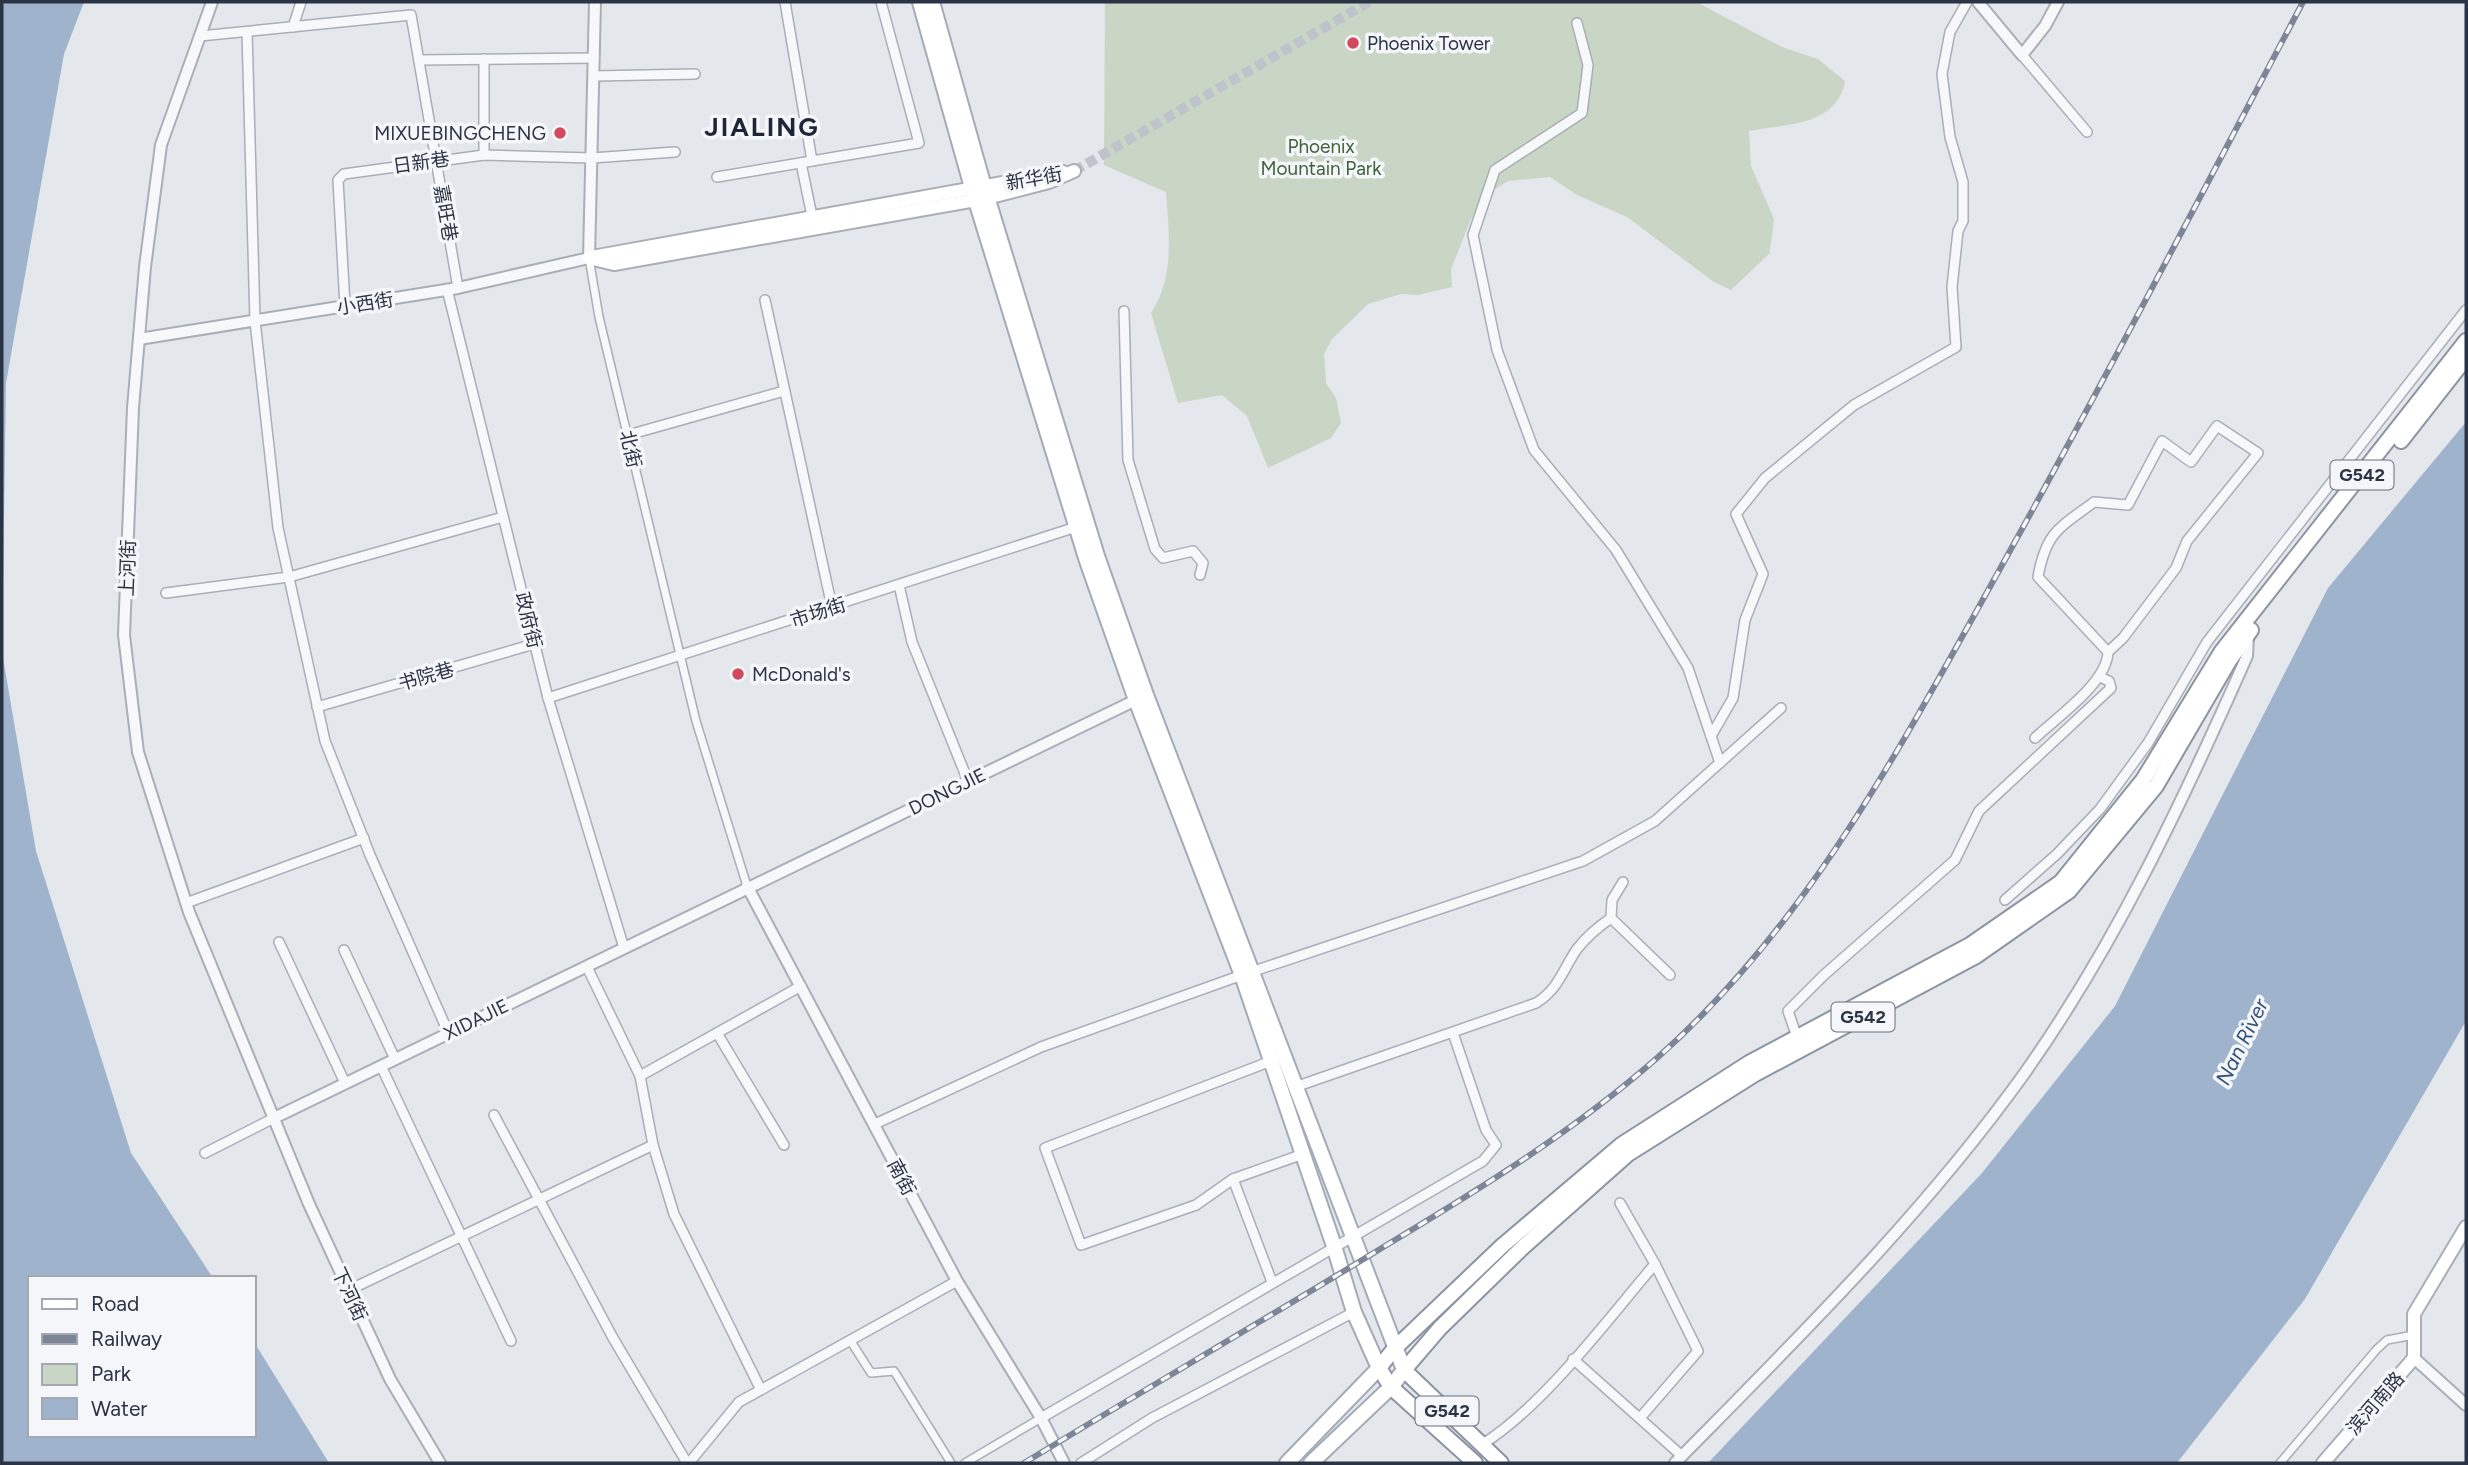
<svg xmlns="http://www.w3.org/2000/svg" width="2468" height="1465" viewBox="0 0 2468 1465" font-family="Figtree,'Noto Sans SC',sans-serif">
  <rect width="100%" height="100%" fill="#e4e7ec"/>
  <path fill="#c9d6c5" d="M1105,2H1696L1782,47L1818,59L1845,81C1837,126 1786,124 1749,131L1751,166L1774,219L1772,236L1769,254L1731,290L1714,282L1627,217L1577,195L1550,177L1508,181L1494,190L1471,219L1451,269L1452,287L1418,295L1401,294L1368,304L1332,339L1324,354L1326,383L1336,398L1341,423L1331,438L1268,468L1247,416L1222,395L1178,403L1151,313C1175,276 1169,235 1166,192L1104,165Z"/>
  <g fill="#9fb4cc">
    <polygon points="2,2 84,2 64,54 6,383 2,652 36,851 131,1153 213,1278 30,1278 30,1435 254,1435 254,1342 329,1463 2,1463"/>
    <polygon points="2466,422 2466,1021 2305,1299 2177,1463 1708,1463 1982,1173 2115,1006 2328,588"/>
  </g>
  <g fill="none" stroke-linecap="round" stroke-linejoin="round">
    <polyline stroke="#bfc3cb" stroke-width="10" stroke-dasharray="10 5" stroke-linecap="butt" points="1074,171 1369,2"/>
    <g stroke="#a9aeb7" stroke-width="10">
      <g id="pedestrian">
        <polyline points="589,258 599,317 696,721 747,886"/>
        <polyline points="850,1340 871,1373 894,1371 951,1463"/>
        <polyline points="965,1463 1041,1418"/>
        <polyline points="2280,1463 2377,1349 2387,1340 2414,1335"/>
      </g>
    </g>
    <g stroke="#a9aeb7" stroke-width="12">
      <g id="minor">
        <polyline points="785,2 812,161"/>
        <polyline points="1577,23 1588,65 1582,113 1495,170 1473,235 1497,350 1534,450 1616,550 1688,668 1720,763"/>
        <polyline points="293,27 301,2"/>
        <polyline points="247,32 255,321 278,528 325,741 370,855 448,1032"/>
        <polyline points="200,36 411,15 458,288"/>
        <polyline points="2022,55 2087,132"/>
        <polyline points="419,60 594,58"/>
        <polyline points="594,76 695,74"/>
        <polyline points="484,155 484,59"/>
        <polyline points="801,163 812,216"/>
        <polyline points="717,177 919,143 881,2"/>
        <polyline points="447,289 548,698 624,948"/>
        <polyline points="765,300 832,607"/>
        <polyline points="345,306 338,180 344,174 484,155 592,158 675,152"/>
        <polyline points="1124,311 1128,460 1155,549 1163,558 1193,551 1203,563 1200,575"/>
        <polyline points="628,435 784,391"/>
        <polyline points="899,585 912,642 968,781"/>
        <polyline points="166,593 289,577 503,517"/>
        <polyline points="548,698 1079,526"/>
        <polyline points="317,707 534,644"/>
        <polyline points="1711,736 1733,698 1745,620 1763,574 1736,514 1765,478 1854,405 1956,347 1952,287 1958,231 1963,221 1963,182 1950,137 1942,74 1950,32 1967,2"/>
        <path d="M2035,738C2057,717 2107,683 2108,652L2123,638L2176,568L2187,541L2258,453L2217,426L2191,462L2162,441L2128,505L2094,502C2059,528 2046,532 2038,577L2108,652"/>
        <polyline points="1623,882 1612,900 1611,918 1670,975"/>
        <polyline points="2005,900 2057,854 2100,809 2148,743 2207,642 2466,310"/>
        <polyline points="186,903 364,838"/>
        <polyline points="279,942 345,1083"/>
        <polyline points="344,950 395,1059"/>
        <polyline points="587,967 640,1076 653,1145 674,1214 760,1388"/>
        <polyline points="717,1033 784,1145"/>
        <polyline points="1798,1040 1788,1011 1824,975 1955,860 1979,811 2111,688 2109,681 2100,677"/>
        <polyline points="1271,1061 1045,1148 1081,1245 1196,1205 1233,1179 1303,1154"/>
        <polyline points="381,1066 511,1341"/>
        <polyline points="640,1076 801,986"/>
        <path d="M1295,1087L1536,1003C1559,989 1563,969 1577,949C1587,936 1598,927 1611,918"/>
        <polyline points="494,1115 613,1338 687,1463"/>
        <polyline points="875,1124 1041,1047 1242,975 1583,861 1655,821 1781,708"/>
        <polyline points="205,1153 272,1119"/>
        <polyline points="1233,1179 1272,1282"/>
        <polyline points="1620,1203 1655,1264 1698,1351 1640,1418"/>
        <polyline points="349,1290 653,1145"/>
        <polyline points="1573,1359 1682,1456"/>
        <polyline points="1041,1418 1483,1161 1496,1145 1486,1130 1453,1033"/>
        <path d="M1481,1445C1542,1408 1608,1319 1655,1264"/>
        <polyline points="689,1463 739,1402 957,1281"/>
        <polyline points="1081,1463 1152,1418 1354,1312"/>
      </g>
    </g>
    <g stroke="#a9aeb7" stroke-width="14">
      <g id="tertiary">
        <polyline points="212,2 161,145 145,267 133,408 124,635 138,752 189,912 309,1204 390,1379 440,1463"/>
        <polyline points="1978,2 2022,55 2045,26 2058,2"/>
        <polyline points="139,339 458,288 589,258 595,2"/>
        <polyline points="747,886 957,1281 1041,1418 1064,1463"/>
        <polyline points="272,1119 1142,697"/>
        <polyline points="2414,1358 2466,1405"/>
        <path d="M1675,1463C1796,1340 1923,1215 2024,1074C2116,944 2183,801 2247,656L2248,635"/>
      </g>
    </g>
    <g stroke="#a9aeb7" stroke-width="16">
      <g id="secondary">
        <polyline points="592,257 1063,172"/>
        <polyline points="589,258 614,264 987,198 1049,182 1074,171"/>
        <polyline points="2323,1463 2414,1358 2414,1314 2466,1227"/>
      </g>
    </g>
    <g stroke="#a3abb8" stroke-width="18">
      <g id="primary">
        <polyline points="920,2 973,191 1087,561 1136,700 1242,975 1334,1246 1354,1312 1379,1368 1287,1463"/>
        <polyline points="932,2 984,187 1097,556 1146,695 1404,1370 1391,1387 1311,1463"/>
      </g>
    </g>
    <g stroke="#8b94a3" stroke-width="18">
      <g id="trunk">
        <polyline points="2401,441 2466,358"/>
        <polyline points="1475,1463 1391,1387 1379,1368 1394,1349 1502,1246 1621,1145 1749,1063 1970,945 2061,882 2143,780 2222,651 2466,341"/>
        <polyline points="1501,1463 1404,1370 1440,1328 1522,1248 1628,1154 1755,1074 1976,956 2069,891 2156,786 2229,661 2251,630"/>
      </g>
    </g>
    <use href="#pedestrian" stroke="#f7f8fa" stroke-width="7"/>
    <use href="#minor" stroke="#f7f8fa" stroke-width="9"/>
    <use href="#tertiary" stroke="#f7f8fa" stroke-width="10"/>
    <use href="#secondary" stroke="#fff" stroke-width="12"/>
    <use href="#primary" stroke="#fff" stroke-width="14"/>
    <use href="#trunk" stroke="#fff" stroke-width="14"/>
    <g stroke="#7d8696" stroke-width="6">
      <path id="rail" d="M1024,1463C1144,1390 1266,1319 1385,1246C1480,1189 1574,1131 1657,1058C1805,927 1896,755 1991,585C2098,393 2200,197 2303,2"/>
    </g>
    <use href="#rail" stroke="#f4f6f9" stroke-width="3.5" stroke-dasharray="10" stroke-linecap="butt"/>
  </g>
  <g fill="#d1495b" stroke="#f4f6f9" stroke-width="2.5">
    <circle cx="1353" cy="43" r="7"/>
    <circle cx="560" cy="133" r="7"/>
    <circle cx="738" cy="674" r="7"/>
  </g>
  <g text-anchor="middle" stroke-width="7" stroke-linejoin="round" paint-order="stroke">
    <g fill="#f4f6f9" stroke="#676e7b" stroke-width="2">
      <rect x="2330.5" y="460.5" width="63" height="29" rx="5"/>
      <rect x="1831.5" y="1002.5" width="63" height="29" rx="5"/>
      <rect x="1415.5" y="1396.5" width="63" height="29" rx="5"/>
    </g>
    <g font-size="18" font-weight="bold" fill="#2b3445">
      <text x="2362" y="481">G542</text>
      <text x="1863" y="1023">G542</text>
      <text x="1447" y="1417">G542</text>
    </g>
    <g font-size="19" fill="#2b3445" stroke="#f4f6f9" text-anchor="start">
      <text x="1367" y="50">Phoenix Tower</text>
      <text x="546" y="140" text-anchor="end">MIXUEBINGCHENG</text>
      <text x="752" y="681">McDonald's</text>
    </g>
    <g font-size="19" fill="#3f6138" stroke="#f4f6f9">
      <text x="1321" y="153">Phoenix<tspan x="1321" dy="22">Mountain Park</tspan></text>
    </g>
    <g font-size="19" fill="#2b3445" stroke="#f4f6f9">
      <text transform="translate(421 162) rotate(-8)" y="7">日新巷</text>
      <text transform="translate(1034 178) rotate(-10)" y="7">新华街</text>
      <text transform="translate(446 213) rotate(80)" y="7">嘉旺巷</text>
      <text transform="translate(365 303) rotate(-9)" y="7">小西街</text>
      <text transform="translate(631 449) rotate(77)" y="7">北街</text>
      <text transform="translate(127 568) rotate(-88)" y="7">上河街</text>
      <text transform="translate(818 612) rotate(-18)" y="7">市场街</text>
      <text transform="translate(529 620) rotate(76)" y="7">政府街</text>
      <text transform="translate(426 676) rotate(-16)" y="7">书院巷</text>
      <text transform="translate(947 791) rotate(-26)" y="7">DONGJIE</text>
      <text transform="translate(476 1019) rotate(-26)" y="7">XIDAJIE</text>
      <text transform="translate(902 1177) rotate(62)" y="7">南街</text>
      <text transform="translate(350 1294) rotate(65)" y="7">下河街</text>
      <text transform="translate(2375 1403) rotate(-49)" y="7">滨河南路</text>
    </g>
    <g font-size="21" font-style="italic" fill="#34527a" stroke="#f4f6f9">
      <text transform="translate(2242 1042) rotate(-64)" y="7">Nan River</text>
    </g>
    <g font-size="26" font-weight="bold" letter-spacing="2" fill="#1d2536" stroke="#f4f6f9">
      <text x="762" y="136">JIALING</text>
    </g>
  </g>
  <rect width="2468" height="1465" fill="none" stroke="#2b3445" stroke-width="7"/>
  <rect x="28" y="1276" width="228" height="161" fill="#f4f6f9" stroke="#a4a8b1" stroke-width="2"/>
  <rect x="42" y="1299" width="35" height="10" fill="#ffffff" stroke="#a4a8b1" stroke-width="2"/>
  <text x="91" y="1311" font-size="21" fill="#2b3445">Road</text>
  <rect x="42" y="1334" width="35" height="10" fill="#7d8696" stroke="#a4a8b1" stroke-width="2"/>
  <text x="91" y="1346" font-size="21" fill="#2b3445">Railway</text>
  <rect x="42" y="1364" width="35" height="21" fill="#c9d6c5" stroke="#a4a8b1" stroke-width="2"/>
  <text x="91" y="1381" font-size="21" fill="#2b3445">Park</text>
  <rect x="42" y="1398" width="35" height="21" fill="#9fb4cc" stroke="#a4a8b1" stroke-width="2"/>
  <text x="91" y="1416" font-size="21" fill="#2b3445">Water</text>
</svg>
